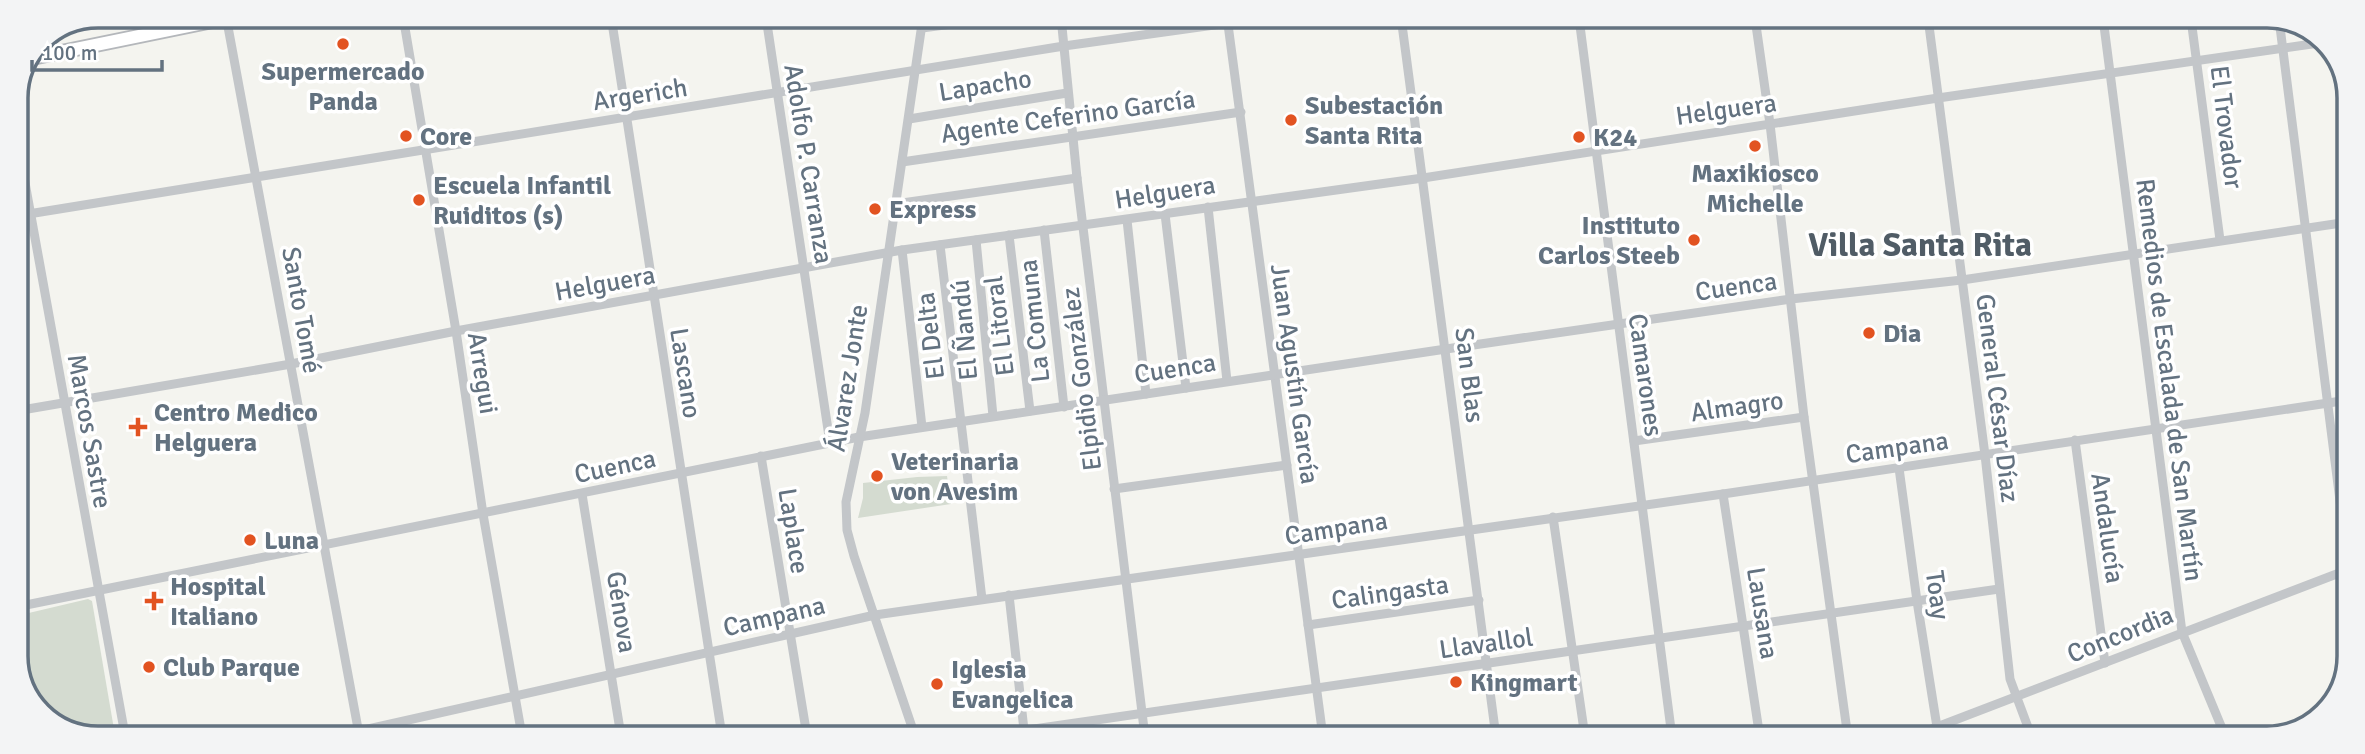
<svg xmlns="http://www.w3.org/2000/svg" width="2365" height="754" viewBox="0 0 2365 754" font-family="Signika,sans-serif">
  <rect width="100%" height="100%" fill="#f4f4ef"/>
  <g fill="#d4dbd0">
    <polygon points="947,476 951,504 858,518 863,498 863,483 917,477"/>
    <polygon points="88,599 92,601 115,735 76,735 33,706 16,662 16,616"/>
  </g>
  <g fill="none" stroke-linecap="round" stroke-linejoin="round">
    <g stroke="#b4b7bb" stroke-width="16">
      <polyline id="major" points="32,58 237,16"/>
    </g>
    <g stroke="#c3c6c9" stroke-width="9">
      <polyline points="226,16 359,734"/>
      <polyline points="403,16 456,331 483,514 522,736"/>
      <polyline points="611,16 722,736"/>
      <polyline points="766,17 830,443"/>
      <polyline points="1061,17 1077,178 1145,737"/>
      <polyline points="1227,17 1323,737"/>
      <polyline points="1401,17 1496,737"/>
      <polyline points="1579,18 1672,737"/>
      <polyline points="1755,18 1770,124 1804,417 1848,738"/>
      <polyline points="1928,18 1985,455 2010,679 2032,738"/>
      <polyline points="2103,18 2182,632 2226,738"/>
      <polyline points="2191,19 2220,240"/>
      <polyline points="2279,19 2347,556"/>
      <polyline points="922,28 1004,17"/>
      <polyline points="909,119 1067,93"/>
      <polyline points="16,133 125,735"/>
      <polyline points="902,162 1241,112"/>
      <polyline points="895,204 1077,178"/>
      <polyline points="1208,207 1227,381"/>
      <polyline points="1165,214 1186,388"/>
      <polyline points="16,216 1064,46 1272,17"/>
      <polyline points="1127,220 1146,394"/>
      <polyline points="1044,230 1064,407"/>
      <polyline points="1009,235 1030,411"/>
      <polyline points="976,240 993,416"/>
      <polyline points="940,245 982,599"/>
      <polyline points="902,250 922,427"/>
      <polyline points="16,411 291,364 456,331 902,250 1423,178 1938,98 2326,42"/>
      <polyline points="2075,440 2105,663"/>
      <polyline points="1634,441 1804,417"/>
      <polyline points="761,456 807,736"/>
      <polyline points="1899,468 1917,601 1937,727"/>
      <polyline points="1114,489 1287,465"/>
      <polyline points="582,494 621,736"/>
      <polyline points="1723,494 1760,738"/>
      <polyline points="1553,517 1585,737"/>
      <polyline points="1009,595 1024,730"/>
      <polyline points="16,607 859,437 1446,349 1791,299 1962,280 2348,222"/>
      <polyline points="1308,625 1479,600"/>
      <polyline points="337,736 875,615 1723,494 2348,400"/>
      <polyline points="915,736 854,556 847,530 846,502 865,413 923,17"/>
      <polyline points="979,737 1999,589"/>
      <polyline points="1908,738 2347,570"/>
    </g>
    <use href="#major" stroke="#fff" stroke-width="12"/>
  </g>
  <g fill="#e25321" stroke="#fff" stroke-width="2.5">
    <circle cx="343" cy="44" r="7"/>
    <circle cx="1291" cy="120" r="7"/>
    <circle cx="406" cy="136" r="7"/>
    <circle cx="1579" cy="137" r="7"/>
    <circle cx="1755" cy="146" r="7"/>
    <circle cx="419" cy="200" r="7"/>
    <circle cx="875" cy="209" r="7"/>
    <circle cx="1694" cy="240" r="7"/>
    <circle cx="1869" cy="333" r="7"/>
    <path d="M134.5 416.5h7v7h7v7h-7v7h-7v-7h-7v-7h7z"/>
    <circle cx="877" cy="476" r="7"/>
    <circle cx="250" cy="540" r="7"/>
    <path d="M150.5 590.5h7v7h7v7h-7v7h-7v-7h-7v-7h7z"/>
    <circle cx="149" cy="667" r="7"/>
    <circle cx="1456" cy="682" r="7"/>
    <circle cx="937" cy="684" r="7"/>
  </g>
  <g text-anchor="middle" stroke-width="7" stroke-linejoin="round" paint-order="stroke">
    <g font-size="26" font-weight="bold" fill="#637280" stroke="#fff" text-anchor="start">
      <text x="343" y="80" text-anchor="middle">Supermercado<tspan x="343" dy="30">Panda</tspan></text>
      <text x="1305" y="114">Subestación<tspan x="1305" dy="30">Santa Rita</tspan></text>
      <text x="420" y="145">Core</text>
      <text x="1593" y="146">K24</text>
      <text x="1755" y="182" text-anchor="middle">Maxikiosco<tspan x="1755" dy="30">Michelle</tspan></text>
      <text x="433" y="194">Escuela Infantil<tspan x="433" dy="30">Ruiditos (s)</tspan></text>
      <text x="889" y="218">Express</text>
      <text x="1680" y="234" text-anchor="end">Instituto<tspan x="1680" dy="30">Carlos Steeb</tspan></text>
      <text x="1883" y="342">Dia</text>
      <text x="154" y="421">Centro Medico<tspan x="154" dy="30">Helguera</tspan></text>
      <text x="891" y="470">Veterinaria<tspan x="891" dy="30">von Avesim</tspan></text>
      <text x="264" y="549">Luna</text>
      <text x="170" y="595">Hospital<tspan x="170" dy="30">Italiano</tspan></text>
      <text x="163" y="676">Club Parque</text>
      <text x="951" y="678">Iglesia<tspan x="951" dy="30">Evangelica</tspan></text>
      <text x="1470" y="691">Kingmart</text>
    </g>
    <g font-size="26" fill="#637280" stroke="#fff">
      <text transform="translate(985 85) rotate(-9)" y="9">Lapacho</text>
      <text transform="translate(640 94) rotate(-9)" y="9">Argerich</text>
      <text transform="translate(1726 109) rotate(-8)" y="9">Helguera</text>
      <text transform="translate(1068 116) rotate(-8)" y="9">Agente Ceferino García</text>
      <text transform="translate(2227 127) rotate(83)" y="9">El Trovador</text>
      <text transform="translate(809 164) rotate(81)" y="9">Adolfo P. Carranza</text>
      <text transform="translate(1165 192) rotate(-9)" y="9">Helguera</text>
      <text transform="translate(605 283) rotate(-10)" y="9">Helguera</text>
      <text transform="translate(1736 286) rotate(-8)" y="9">Cuenca</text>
      <text transform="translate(302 310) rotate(80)" y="9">Santo Tomé</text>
      <text transform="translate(1034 321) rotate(-96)" y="9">La Comuna</text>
      <text transform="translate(999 326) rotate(-97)" y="9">El Litoral</text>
      <text transform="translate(964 330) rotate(-95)" y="9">El Ñandú</text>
      <text transform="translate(930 336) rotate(-97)" y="9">El Delta</text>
      <text transform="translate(1175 368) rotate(-9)" y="9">Cuenca</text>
      <text transform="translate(483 373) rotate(81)" y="9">Arregui</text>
      <text transform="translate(686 373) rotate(81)" y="9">Lascano</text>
      <text transform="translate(1295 374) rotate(82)" y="9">Juan Agustín García</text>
      <text transform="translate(1470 375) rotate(83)" y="9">San Blas</text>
      <text transform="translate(1646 375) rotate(82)" y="9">Camarones</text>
      <text transform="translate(847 378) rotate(-81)" y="9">Álvarez Jonte</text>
      <text transform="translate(1081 379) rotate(-97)" y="9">Elpidio González</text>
      <text transform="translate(2170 380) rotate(83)" y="9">Remedios de Escalada de San Martín</text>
      <text transform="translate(1998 398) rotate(83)" y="9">General César Díaz</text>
      <text transform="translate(1737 406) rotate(-8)" y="9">Almagro</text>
      <text transform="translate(90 431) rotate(80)" y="9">Marcos Sastre</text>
      <text transform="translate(1897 447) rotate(-8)" y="9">Campana</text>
      <text transform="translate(615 466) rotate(-12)" y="9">Cuenca</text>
      <text transform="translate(1336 528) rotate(-9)" y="9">Campana</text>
      <text transform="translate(2108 528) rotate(82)" y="9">Andalucía</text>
      <text transform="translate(794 531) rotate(81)" y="9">Laplace</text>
      <text transform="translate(1390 592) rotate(-8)" y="9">Calingasta</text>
      <text transform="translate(1938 595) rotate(82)" y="9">Toay</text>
      <text transform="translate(622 612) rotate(81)" y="9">Génova</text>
      <text transform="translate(1763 613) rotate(81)" y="9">Lausana</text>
      <text transform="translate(774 616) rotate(-13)" y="9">Campana</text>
      <text transform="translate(2120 634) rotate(-22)" y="9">Concordia</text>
      <text transform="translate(1486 643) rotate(-8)" y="9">Llavallol</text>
    </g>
    <g font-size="33" font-weight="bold" fill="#505c66" stroke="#fff">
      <text x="1920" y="256">Villa Santa Rita</text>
    </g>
  </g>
  <path d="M0 0H2365V754H0ZM98 28H2267A70 70 0 0 1 2337 98V656A70 70 0 0 1 2267 726H98A70 70 0 0 1 28 656V98A70 70 0 0 1 98 28Z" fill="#f3f4f5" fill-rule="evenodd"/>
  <path fill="none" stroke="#637280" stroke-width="3.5" d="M98 28H2267A70 70 0 0 1 2337 98V656A70 70 0 0 1 2267 726H98A70 70 0 0 1 28 656V98A70 70 0 0 1 98 28Z"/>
  <path d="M32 60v10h130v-10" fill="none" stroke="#637280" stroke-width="3.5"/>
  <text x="42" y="60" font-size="21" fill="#637280" stroke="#ffffff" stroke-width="5" paint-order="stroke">100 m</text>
</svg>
